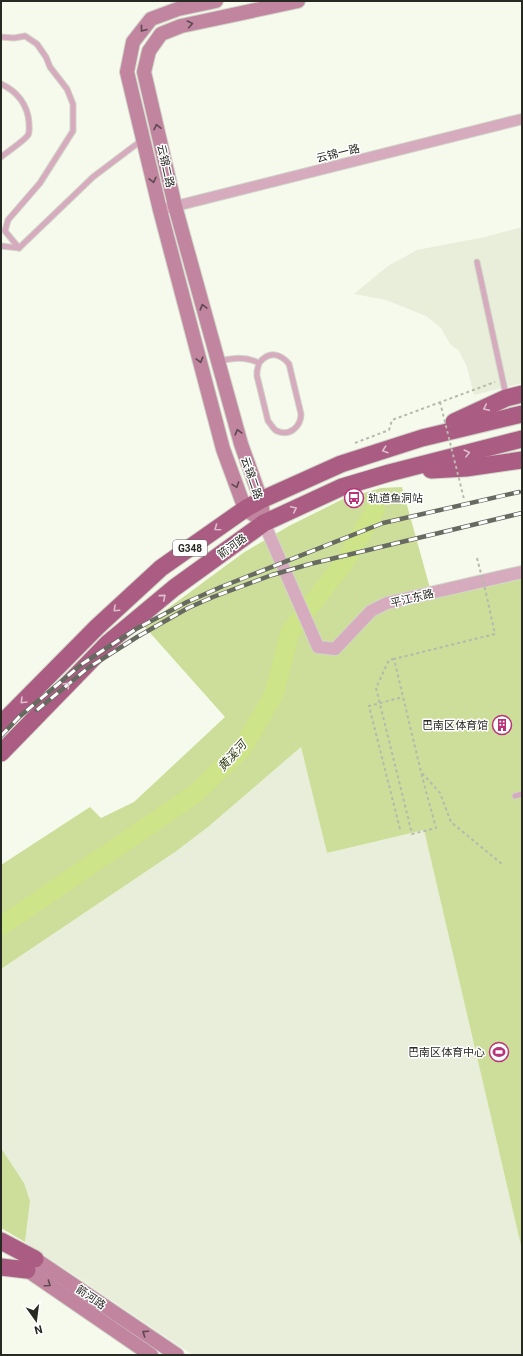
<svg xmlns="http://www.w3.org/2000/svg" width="523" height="1356" viewBox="0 0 523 1356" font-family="Roboto,'Noto Sans SC',sans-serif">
  <rect width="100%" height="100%" fill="#f6faec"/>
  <g fill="#e8eed9">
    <polygon points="522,227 522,383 474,395 467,367 459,351 450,344 441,328 426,316 386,300 354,294 388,266 417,250 485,237"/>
    <polygon points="301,747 327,853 424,830 522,1250 522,1355 193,1355 25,1242 30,1201 24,1183 1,1148 1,969 175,852 208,827"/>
  </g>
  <g fill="#ccde99">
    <polygon points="402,487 433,599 522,579 522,1250 424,830 327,853 301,747 208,827 175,852 1,969 1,865 90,807 101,818 134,802 225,717 144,626 243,553 289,526 343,499 381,488"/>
    <polygon points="1,1148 24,1183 30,1201 25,1242 1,1228"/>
  </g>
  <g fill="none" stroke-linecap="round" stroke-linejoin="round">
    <polyline stroke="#cde488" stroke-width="19" points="1,926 195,794 242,749 274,694 290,632 346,560 375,510"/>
    <g stroke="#d1d4c8" stroke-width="7">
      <g id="service">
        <polyline points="1,37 14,38 25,36 37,44 46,57 50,67 67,89 73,104 73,131 40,183 8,220 5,231 19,248 93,177 142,140"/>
        <path d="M1,84C17,91 28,105 29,123C29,126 30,132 28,135C25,140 6,153 1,157"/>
        <polyline points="1,246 19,248"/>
        <polyline points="477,262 506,395"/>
        <path d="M219,361C233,358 245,356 259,363L257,371V376L268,421C271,424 273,429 277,431C290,437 301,426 301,414L289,364C280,353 269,351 259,363"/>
        <polyline points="515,796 522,794"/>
      </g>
    </g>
    <g stroke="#d1d4c8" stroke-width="12">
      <polyline id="minor" points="160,210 522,119"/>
    </g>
    <g stroke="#d1d4c8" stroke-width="14">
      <polyline id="tertiary" points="264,523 318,647 335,649 371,611 387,603 522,572"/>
    </g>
    <g stroke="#d1d4c8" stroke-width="16">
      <g id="secondary">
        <polyline points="216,1 178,9 151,19 133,42 127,72 160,210 223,449 245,509 254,515"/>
        <polyline points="264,523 261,500 241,444 175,206 144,72 149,51 161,34 181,26 298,1"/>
        <polyline points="26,1256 35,1259 177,1355"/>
        <polyline points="17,1267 27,1270 151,1355"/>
      </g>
    </g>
    <g stroke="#d1d4c8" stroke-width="19">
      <g id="trunk">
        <polyline points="454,422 506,398 522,394"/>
        <polyline points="431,470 466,468 522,460"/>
        <polyline points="1,724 97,627 161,568 245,509 261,500 341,464 422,438 522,414"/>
        <polyline points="1,753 108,643 174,588 264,523 342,487 389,473 522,439"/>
        <polyline points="1,1241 35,1259"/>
        <polyline points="1,1267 27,1270"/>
      </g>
    </g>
    <g stroke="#b6b9ae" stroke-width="2" stroke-dasharray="3 3" stroke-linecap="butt">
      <polyline points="355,443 389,430 392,420 495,382"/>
      <polyline points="486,593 495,634 394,659 421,772 440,793 451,822 503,865"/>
      <polyline points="394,659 389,660 376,688 412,834 436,828 421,773"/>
      <polyline points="400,829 369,706 403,697"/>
    </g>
    <use href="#service" stroke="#d5abbd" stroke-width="5"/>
    <use href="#minor" stroke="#d5abbd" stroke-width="10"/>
    <use href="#tertiary" stroke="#d5abbd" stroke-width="12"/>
    <use href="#secondary" stroke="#c185a0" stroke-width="14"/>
    <use href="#trunk" stroke="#ab5c82" stroke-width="17"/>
    <g stroke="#676a61" stroke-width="4.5">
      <g id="rail">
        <polyline points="37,710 88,668 137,637 188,608 213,597 272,575 310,564 522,513"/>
        <polyline points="1,736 19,717 82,664 136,629 187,602 221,587 383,523 519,492"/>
      </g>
    </g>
    <use href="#rail" stroke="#fff" stroke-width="3" stroke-dasharray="9" stroke-linecap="butt"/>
    <g stroke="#b6b9ae" stroke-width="2" stroke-dasharray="3 3" stroke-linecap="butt">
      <polyline points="440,402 464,499"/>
      <polyline points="477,558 486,593"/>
    </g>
  </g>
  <defs><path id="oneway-chevron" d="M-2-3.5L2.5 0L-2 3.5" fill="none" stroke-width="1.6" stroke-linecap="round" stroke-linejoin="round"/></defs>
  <g stroke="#5d494f">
    <use href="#oneway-chevron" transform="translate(190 24) rotate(-12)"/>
    <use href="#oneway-chevron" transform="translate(143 29) rotate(128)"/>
    <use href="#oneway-chevron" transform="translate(157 127) rotate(-103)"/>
    <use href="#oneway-chevron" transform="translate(153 180) rotate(77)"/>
    <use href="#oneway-chevron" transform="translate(203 307) rotate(-105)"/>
    <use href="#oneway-chevron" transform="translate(200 360) rotate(75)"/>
    <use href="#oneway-chevron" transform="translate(238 432) rotate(-105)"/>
    <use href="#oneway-chevron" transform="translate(236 485) rotate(70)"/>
    <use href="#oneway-chevron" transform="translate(48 1284) rotate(35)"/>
    <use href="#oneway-chevron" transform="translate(145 1333) rotate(-146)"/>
  </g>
  <g stroke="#ddbecd">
    <use href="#oneway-chevron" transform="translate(486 408) rotate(155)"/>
    <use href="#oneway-chevron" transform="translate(385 450) rotate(162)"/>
    <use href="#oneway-chevron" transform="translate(467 453) rotate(-14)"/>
    <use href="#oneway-chevron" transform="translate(294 509) rotate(-25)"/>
    <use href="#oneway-chevron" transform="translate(217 528) rotate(145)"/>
    <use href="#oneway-chevron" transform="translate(163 597) rotate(-40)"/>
    <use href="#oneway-chevron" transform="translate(116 609) rotate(137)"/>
    <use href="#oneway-chevron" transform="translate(67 685) rotate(-46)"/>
    <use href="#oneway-chevron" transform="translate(23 701) rotate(135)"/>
  </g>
  <defs>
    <g id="bus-ring" transform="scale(1)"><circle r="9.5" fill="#fff" stroke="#b7347b" stroke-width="1.5"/><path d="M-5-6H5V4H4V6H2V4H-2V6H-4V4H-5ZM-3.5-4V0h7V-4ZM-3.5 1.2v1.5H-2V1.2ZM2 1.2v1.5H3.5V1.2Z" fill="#b7347b"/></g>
    <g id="building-ring" transform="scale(1)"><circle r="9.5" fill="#fff" stroke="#b7347b" stroke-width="1.5"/><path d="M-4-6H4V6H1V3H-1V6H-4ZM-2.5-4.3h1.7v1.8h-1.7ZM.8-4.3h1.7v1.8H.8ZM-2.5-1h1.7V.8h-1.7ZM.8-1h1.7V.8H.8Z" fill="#b7347b"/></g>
    <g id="stadium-ring" transform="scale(1)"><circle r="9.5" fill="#fff" stroke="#b7347b" stroke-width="1.5"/><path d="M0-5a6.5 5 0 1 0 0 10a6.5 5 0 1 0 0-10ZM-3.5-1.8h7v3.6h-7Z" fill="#b7347b"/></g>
  </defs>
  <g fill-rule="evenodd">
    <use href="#bus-ring" x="354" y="498"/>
    <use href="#building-ring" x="502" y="725"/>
    <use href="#stadium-ring" x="499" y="1052"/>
  </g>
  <g text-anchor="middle" stroke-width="3" stroke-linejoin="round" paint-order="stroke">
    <rect fill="#fff" stroke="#686965" stroke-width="1" x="173" y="540" width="34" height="16" rx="3"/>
    <g font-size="10" font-weight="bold" fill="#272923">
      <text x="190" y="552">G348</text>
    </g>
    <g font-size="11" fill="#272923" stroke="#fff">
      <text transform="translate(338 153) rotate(-14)" y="4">云锦一路</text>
      <text transform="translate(166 166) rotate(77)" y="4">云锦二路</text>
      <text transform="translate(252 478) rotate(71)" y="4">云锦二路</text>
      <text transform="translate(232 546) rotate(-36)" y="4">箭河路</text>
      <text transform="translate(412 598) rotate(-14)" y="4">平江东路</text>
      <text transform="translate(91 1297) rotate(34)" y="4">箭河路</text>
    </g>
    <g font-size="11" fill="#272923" stroke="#fff" text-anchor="end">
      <text x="368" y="502" text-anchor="start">轨道鱼洞站</text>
      <text x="488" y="729">巴南区体育馆</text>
      <text x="485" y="1056">巴南区体育中心</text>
    </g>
    <g font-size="12" font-style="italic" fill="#363f18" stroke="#fff">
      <text transform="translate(232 756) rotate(-48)" y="4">黄溪河</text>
    </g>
  </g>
  <rect width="523" height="1356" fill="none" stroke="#272923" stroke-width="4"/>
  <g transform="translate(36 1320) rotate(166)" stroke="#ffffff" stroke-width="3" paint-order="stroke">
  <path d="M0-3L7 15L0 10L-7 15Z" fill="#272923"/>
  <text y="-6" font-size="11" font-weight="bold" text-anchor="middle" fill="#272923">N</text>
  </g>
</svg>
